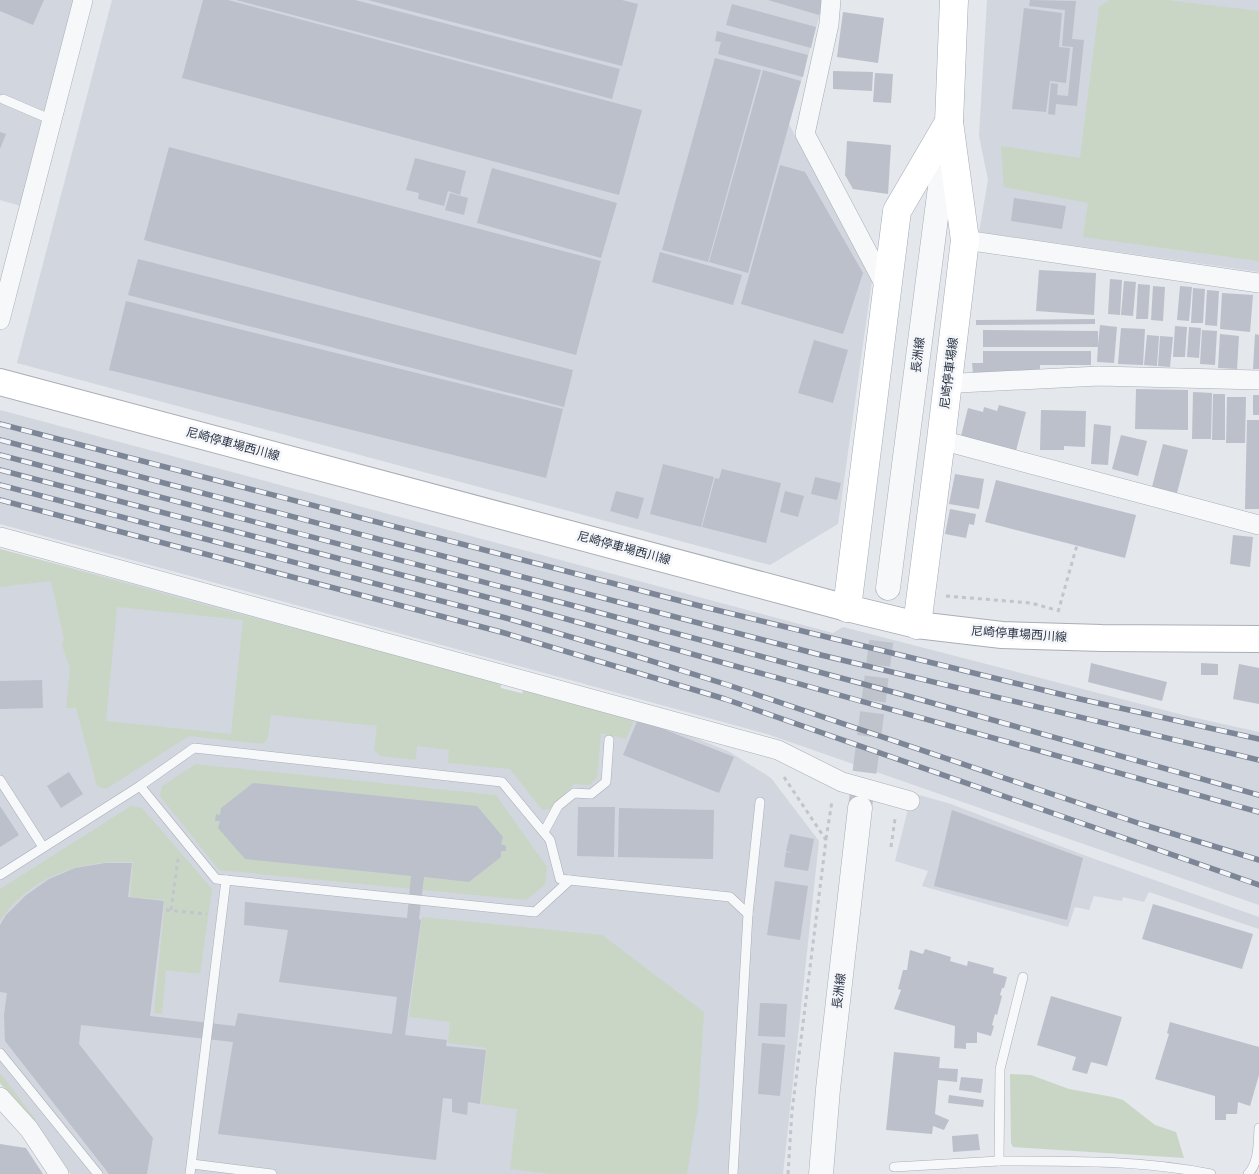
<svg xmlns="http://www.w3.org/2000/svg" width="1259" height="1174" viewBox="0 0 1259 1174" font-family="'Open Sans','Noto Sans JP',sans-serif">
  <rect width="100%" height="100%" fill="#e4e7ec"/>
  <g fill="#d2d6de">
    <polygon points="0,0 76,0 21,206 0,200"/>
    <polygon points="112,0 824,0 789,124 872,280 838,524 770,565 17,363"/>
    <polygon points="987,0 1259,0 1259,272 979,232 988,180 979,136"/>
    <polygon points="0,410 833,633 843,627 1187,716 1259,732 1259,905 767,734 0,524"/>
    <polygon points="0,549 502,681 501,688 522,693 524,685 637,715 728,751 771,778 819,841 783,1174 71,1174 36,1122 0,1083"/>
    <polygon points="912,793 951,804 1089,857 1259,917 1259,929 1149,892 1144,902 1123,897 1122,901 1094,896 1089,910 1075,907 1068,927 922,886 928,871 895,861"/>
  </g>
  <g fill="#c9d6c5" fill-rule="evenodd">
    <polygon points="1110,0 1167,0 1259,11 1259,261 1083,237 1088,203 1004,187 1001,146 1080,158 1099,7"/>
    <path d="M0,549L223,610L501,682L500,688L523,694L525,686L636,716L626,739L601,733L597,778L589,785L574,784L550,809L542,810L510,769L448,763L449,750L417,746L416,760L380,756L374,750L377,726L271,715L268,738L263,744L189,736L106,789L97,786L76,708H66L70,668L62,645L64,639L51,581L0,587ZM117,607L243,620L231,734L106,721Z"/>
    <path d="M196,764L496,795L547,867L545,885L526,900L219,870L160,796L162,786ZM253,783L503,837L501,844L506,846V851H501L500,857L469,882L245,859L219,828L220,821L216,814L220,815L222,807Z"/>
    <path d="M131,806L142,808L212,889L200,974L166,970L162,1014L154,1013L165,900L130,897L133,862C81,859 30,876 0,921V889Z"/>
    <polygon points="422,917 602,935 704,1012 698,1107 687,1174 551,1174 510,1169 517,1109 481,1104 487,1048 448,1043 450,1022 409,1017"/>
    <polygon points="0,1073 36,1120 35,1121 0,1083"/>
    <polygon points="1010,1074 1031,1075 1069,1089 1113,1097 1123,1100 1155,1125 1176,1132 1184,1158 1013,1147 1011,1143"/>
  </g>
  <g fill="#bbc0ca">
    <polygon points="0,0 44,0 33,25 0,11"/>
    <polygon points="203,0 228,0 642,110 619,195 182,78"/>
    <polygon points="236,0 355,0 620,69 612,99"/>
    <polygon points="368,0 622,0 638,4 622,66"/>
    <polygon points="768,0 824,0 819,15"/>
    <polygon points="1030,0 1076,1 1072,39 1084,40 1077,106 1056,104 1055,115 1048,114 1051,83 1058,84 1057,95 1068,96 1073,47 1062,46 1065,10 1029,6"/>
    <polygon points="732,4 816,27 811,48 726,25"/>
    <polygon points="1024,8 1062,13 1059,47 1070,48 1066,83 1050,81 1046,112 1012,109"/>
    <polygon points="843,12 884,18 878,63 837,57"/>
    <polygon points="717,31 808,55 803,77 718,54 721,42 715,41"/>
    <polygon points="715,58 761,70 708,262 662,250"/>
    <polygon points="763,70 801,81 748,273 709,262"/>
    <polygon points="833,71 873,72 872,91 833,89"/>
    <polygon points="875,73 893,74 891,103 873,102"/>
    <polygon points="0,132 6,134 0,149"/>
    <polygon points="847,141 891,145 888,194 853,189 845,175"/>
    <polygon points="169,147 601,261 576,355 144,240"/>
    <polygon points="415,158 466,171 460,195 448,191 444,206 418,199 419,193 406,190"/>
    <polygon points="780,165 805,172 863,273 843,334 741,304"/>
    <polygon points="492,168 617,203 601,258 477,223"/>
    <polygon points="450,193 468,198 464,215 445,210"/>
    <polygon points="1014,198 1066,206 1062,229 1011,221"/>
    <polygon points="660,252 742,275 733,305 652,282"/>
    <polygon points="138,259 573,370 564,407 128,295"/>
    <polygon points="1039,270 1096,273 1094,315 1036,311"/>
    <polygon points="1110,279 1122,280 1120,315 1108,314"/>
    <polygon points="1124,281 1136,282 1133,316 1121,315"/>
    <polygon points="1138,284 1150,285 1148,319 1136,319"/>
    <polygon points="1153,286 1165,287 1163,321 1151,320"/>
    <polygon points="1180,286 1192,287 1189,321 1177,320"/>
    <polygon points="1193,288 1205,289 1203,323 1191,323"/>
    <polygon points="1207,290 1219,291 1217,326 1205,325"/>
    <polygon points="1222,293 1253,295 1250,332 1220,329"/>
    <polygon points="126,301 563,409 546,478 109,370"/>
    <polygon points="1095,319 1095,324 976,325 976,320"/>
    <polygon points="1100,325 1117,327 1114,363 1097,362 1098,347 983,347 983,330 1098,331 1098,345"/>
    <polygon points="1175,326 1187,327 1185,357 1173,357"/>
    <polygon points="1189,327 1201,328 1199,358 1187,357"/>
    <polygon points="1121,328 1145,329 1143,365 1118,364"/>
    <polygon points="1202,330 1217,331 1215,365 1200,364"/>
    <polygon points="1220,334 1239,336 1237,369 1218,368"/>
    <polygon points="1255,334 1259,335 1259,369 1253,369"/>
    <polygon points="1147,335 1159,336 1157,366 1144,365"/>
    <polygon points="1160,336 1173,337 1170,367 1158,366"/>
    <polygon points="814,340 848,350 833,403 798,393"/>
    <polygon points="983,351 1091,351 1091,365 1040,365 1040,371 973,374 972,363 983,363"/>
    <polygon points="1136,389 1188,390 1188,430 1135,429"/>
    <polygon points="1193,392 1212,393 1211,439 1192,439"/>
    <polygon points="1213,394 1225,394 1225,440 1212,440"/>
    <rect x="1253" y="395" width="6" height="20"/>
    <polygon points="1227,397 1246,397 1245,443 1226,443"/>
    <polygon points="999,405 1026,412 1016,451 961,436 968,408 983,412 984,407 997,411"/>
    <polygon points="1041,410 1086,411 1085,447 1064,446 1064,450 1040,450"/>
    <polygon points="1247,420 1259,420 1259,509 1245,509"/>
    <polygon points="1094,424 1111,426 1108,465 1091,464"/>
    <polygon points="1121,435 1147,441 1138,476 1112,469"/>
    <polygon points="1163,444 1188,450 1177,493 1152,487"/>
    <polygon points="663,464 714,477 701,527 650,514"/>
    <polygon points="722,469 781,483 766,543 702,527 715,478 719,479"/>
    <polygon points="955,474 984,479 979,509 949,504"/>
    <polygon points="815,477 841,483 837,500 811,494"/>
    <polygon points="996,480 1136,515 1125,558 985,522"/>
    <polygon points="616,491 644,498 638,519 610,511"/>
    <polygon points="785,491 804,496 798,517 780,512"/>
    <polygon points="950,509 976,514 974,525 969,524 966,538 945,534"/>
    <polygon points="1233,535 1253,537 1250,567 1230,564"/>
    <polygon points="1091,663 1167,682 1162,701 1088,682"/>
    <polygon points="1201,663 1218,664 1218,675 1201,675"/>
    <polygon points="1239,664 1259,668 1259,704 1233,699"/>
    <polygon points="42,680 43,708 0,709 0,681"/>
    <polygon points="638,719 734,757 719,793 623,755"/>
    <polygon points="69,772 83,794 61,808 47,786"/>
    <polygon points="253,783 477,806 503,837 501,844 506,846 506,851 501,851 501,857 469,882 424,877 419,919 421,920 405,1035 447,1040 446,1046 486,1050 480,1104 468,1102 467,1115 452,1112 452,1099 443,1098 436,1160 218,1134 233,1042 81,1025 79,1044 153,1138 147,1174 109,1174 5,1041 4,1015 7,993 0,992 0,925 6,915 25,896 49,879 75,868 105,863 132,863 128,897 164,901 150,1016 235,1026 238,1013 392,1034 397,997 279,982 288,930 244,925 245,902 407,918 411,876 245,859 218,828 220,821 215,821 216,814 220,815 221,808"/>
    <polygon points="0,806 19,835 0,847"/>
    <polygon points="578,807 615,807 614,857 577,856"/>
    <polygon points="619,808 714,810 713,859 618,857"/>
    <polygon points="952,810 1083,858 1067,920 934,886"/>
    <polygon points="790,834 814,839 808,871 784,867 786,852 793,853 786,851"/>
    <polygon points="775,881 808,886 800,940 767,935"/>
    <polygon points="1153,904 1253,934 1242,969 1142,939"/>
    <polygon points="925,949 951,957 950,961 967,966 968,961 994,968 993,973 1007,977 1004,988 1002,988 1000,995 1002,996 997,1015 995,1014 992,1025 994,1026 991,1036 977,1032 977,1043 966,1043 966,1049 954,1048 955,1026 894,1009 901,990 898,989 903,970 907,970 910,950 923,954"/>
    <polygon points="1051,996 1122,1017 1107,1066 1091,1062 1087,1074 1072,1070 1076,1057 1037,1045"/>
    <polygon points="760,1003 787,1004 785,1037 758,1036"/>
    <polygon points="1170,1022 1259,1047 1259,1075 1250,1106 1238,1102 1237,1114 1226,1114 1226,1120 1215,1120 1215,1096 1155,1079 1169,1034 1167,1033"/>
    <polygon points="762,1043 785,1045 780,1096 758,1094"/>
    <polygon points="894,1052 940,1057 939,1068 958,1069 957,1082 938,1080 935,1114 949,1120 944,1130 933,1126 932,1134 886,1130"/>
    <polygon points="961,1077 983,1079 981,1093 959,1090"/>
    <polygon points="949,1095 984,1100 983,1107 948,1103"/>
    <polygon points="978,1134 980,1150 953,1152 952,1136"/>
    <polygon points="0,1144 26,1148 43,1174 0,1174"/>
  </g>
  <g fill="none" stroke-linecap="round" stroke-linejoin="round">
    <polyline stroke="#bfc3cb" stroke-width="24" stroke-dasharray="24 12" stroke-linecap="butt" points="860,808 888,588"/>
    <g stroke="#a9aeb7" stroke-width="10">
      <g id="service">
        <polyline points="3,99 52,120"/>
        <polyline points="0,780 43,847"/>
        <polyline points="140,786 216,879 535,912 570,880"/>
        <polyline points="544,832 558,806 574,793 591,794 606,782 609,740"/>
        <polyline points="0,875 140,786 194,748 502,782 550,840 560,879 730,897 748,914 733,1174"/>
        <polyline points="748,914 760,802"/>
        <path d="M1023,977L1000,1069L999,1161C1070,1161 1141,1160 1211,1174"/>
        <polyline points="0,1053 98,1174"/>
        <polyline points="192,1164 272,1174"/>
        <polyline points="894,1167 999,1161"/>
        <polyline points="190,1174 226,880"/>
        <path d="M1248,1174C1259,1163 1258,1143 1259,1128"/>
      </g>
    </g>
    <g stroke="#a9aeb7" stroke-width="20">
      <g id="minor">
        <polyline points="831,0 829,24 805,134 887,289"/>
        <polyline points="965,240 1259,283"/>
        <polyline points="0,320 83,0"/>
        <polyline points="948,381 959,383 1099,376 1259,380"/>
        <polyline points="941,440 1259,525"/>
        <polyline points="0,537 778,750 842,782 910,801"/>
        <polyline points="0,1097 29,1129 59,1174"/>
      </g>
    </g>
    <g stroke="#a9aeb7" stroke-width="25">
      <g id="tertiary">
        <polyline points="888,588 946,141"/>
        <polyline points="821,1174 828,1089 860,808"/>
      </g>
    </g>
    <g stroke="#a9aeb7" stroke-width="28">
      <polyline id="secondary" points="0,382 847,608 917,625 1002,635 1102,638 1259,639"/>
    </g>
    <g stroke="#a3abb8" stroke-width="29">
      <g id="primary">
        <polyline points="847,608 897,211 949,122"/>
        <polyline points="917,625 941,440 965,240 949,122 954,0"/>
      </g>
    </g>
    <g stroke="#c2c5cb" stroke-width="3" stroke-dasharray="4 4" stroke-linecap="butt">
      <polyline points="946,596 1031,603 1056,610"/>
      <polyline points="1058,612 1077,545"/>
      <polyline points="784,777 826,840 792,1111 788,1174"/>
      <polyline points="826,839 832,801"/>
      <polyline points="891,847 895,819"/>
      <polyline points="166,910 207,914"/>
      <polyline points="171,910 178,859"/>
    </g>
    <use href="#service" stroke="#f7f8fa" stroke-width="9"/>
    <use href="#minor" stroke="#f7f8fa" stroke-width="19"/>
    <use href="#tertiary" stroke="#f7f8fa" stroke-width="24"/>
    <use href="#secondary" stroke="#fff" stroke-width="26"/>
    <use href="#primary" stroke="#fff" stroke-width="28"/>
    <g stroke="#7d8696" stroke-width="5.5">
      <g id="rail">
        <polyline points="0,424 704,607 1080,699 1259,739"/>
        <polyline points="0,440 821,655 1259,760"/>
        <polyline points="0,455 571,605 904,695 1259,795"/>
        <polyline points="0,470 509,603 1259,812"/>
        <polyline points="0,485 506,618 629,654 728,685 1141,824 1259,860"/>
        <polyline points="0,500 501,632 725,699 1259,885"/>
      </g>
    </g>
    <use href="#rail" stroke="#f4f6f9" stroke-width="4" stroke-dasharray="11" stroke-linecap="butt"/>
  </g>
  <g text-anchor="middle" stroke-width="5" stroke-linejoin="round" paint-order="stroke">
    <g font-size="12" fill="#2b3445" stroke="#f4f6f9">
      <text transform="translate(918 355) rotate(-83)" y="4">長洲線</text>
      <text transform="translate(949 373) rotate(-83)" y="4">尼崎停車場線</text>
      <text transform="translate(233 444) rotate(15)" y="4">尼崎停車場西川線</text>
      <text transform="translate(624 548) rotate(15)" y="4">尼崎停車場西川線</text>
      <text transform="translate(1019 634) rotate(4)" y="4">尼崎停車場西川線</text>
      <text transform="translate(839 991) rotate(-83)" y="4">長洲線</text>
    </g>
  </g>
</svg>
